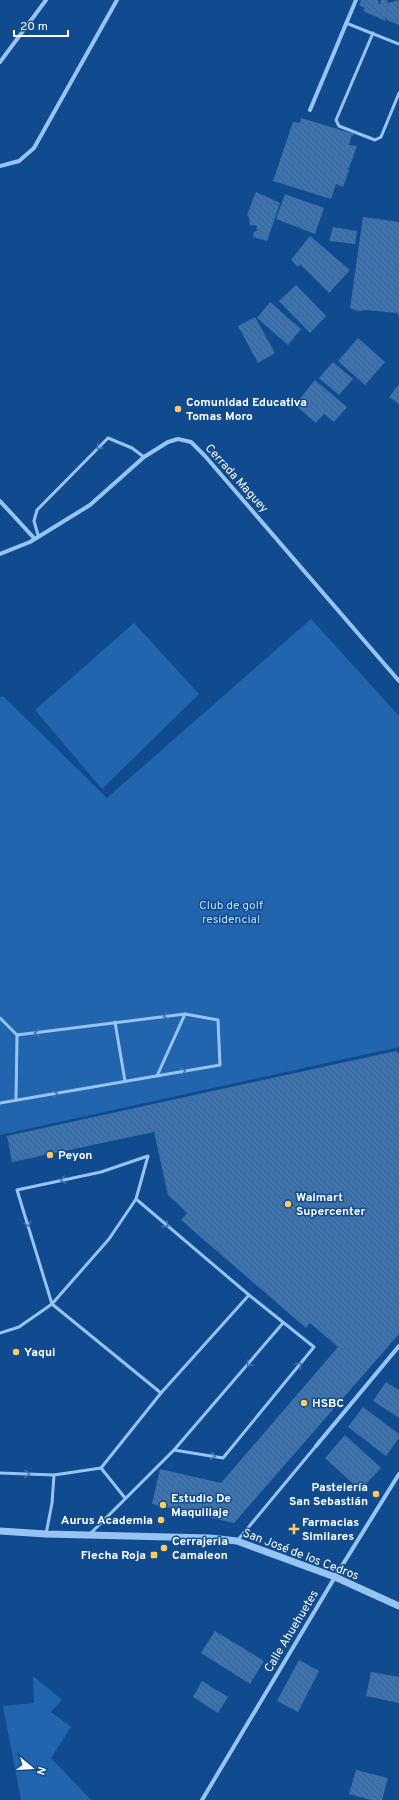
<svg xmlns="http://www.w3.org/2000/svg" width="399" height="1800" viewBox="0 0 399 1800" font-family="Overpass,sans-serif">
  <defs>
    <pattern id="building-back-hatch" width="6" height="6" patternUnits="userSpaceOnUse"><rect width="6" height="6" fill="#3875b8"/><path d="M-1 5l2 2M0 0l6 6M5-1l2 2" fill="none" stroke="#426082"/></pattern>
  </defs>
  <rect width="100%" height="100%" fill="#104b8f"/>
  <g fill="#2165ae">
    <polygon points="311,619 399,716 399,1047 0,1135 0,697 3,696 107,798"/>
    <polygon points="134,623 199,694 102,789 35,710"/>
    <polygon points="33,1676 62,1700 51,1712 71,1727 51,1758 91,1800 21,1800 3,1706 34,1703"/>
  </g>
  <g fill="url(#building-back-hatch)">
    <polygon points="361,0 378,0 379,4 381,3 380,1 383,0 387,0 388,3 399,0 399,25 389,21 385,17 386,21 363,11 365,8 359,5"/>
    <polygon points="301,118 354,134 351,137 349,145 357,146 349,168 346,168 349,170 343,187 336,184 331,199 273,181 293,122 300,123"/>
    <polygon points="256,192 280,203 267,241 253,237 254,232 258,230 256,229 257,226 250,225 249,217 247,215"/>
    <polygon points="285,194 324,208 315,234 276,219"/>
    <polygon points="363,217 399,222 399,317 397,313 367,310 358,311 350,308"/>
    <polygon points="333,227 357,231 355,244 329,241"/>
    <polygon points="310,236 350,270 329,293 300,264 298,267 291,260"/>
    <polygon points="296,285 326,316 310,333 279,301"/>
    <polygon points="270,302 301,329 288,345 257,318"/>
    <polygon points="255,317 275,353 258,363 238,326"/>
    <polygon points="358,338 385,362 365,385 338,361"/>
    <polygon points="333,362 353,379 339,395 319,378"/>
    <polygon points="315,380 347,407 334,422 324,414 316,423 295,405"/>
    <polygon points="399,384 399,404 389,397"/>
    <polygon points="396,1051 399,1054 399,1334 234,1523 152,1504 160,1469 221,1483 338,1347 310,1323 306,1328 181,1220 187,1213 168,1195 154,1132 12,1162 7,1136"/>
    <polygon points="386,1382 399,1390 399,1418 373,1401"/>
    <polygon points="363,1407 399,1434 399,1438 386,1456 348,1427"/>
    <polygon points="345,1435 381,1468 360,1490 325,1458"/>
    <polygon points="215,1631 264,1661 250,1684 201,1653"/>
    <polygon points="299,1660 319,1671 298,1712 277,1701"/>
    <polygon points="371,1672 399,1677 399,1703 366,1696"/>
    <polygon points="202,1681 228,1697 218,1713 193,1697"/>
    <polygon points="356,1770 388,1778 382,1800 371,1800 349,1794"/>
  </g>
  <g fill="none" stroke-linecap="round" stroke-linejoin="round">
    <g stroke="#98c4f3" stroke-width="3">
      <polyline points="346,23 399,44"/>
      <polyline points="373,33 336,120 339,126 375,140 381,137 399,93"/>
      <polyline points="38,535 34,521 37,510 108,438 132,448 144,457"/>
      <polyline points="0,1018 17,1035 16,1100"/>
      <polyline points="115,1022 125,1081"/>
      <polyline points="157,1076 185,1014"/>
      <polyline points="0,1103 220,1065 218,1020 185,1014 17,1035"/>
      <polyline points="136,1199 249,1295 314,1347 223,1458 174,1450"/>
      <polyline points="0,1333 19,1327 52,1304 109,1239 136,1199 148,1156 101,1172 17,1190 52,1304 161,1393"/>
      <polyline points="101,1468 125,1498"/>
      <polyline points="0,1473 54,1475 101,1468 161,1393 249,1295"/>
      <polyline points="46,1534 52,1503 54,1475"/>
      <polyline points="90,1534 174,1450 283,1323"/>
      <polyline points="237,1541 316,1446"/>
    </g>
    <g stroke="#98c4f3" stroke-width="4">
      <polyline points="0,62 46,0"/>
      <polyline points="310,110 356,0"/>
      <polyline points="0,166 19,161 34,148 117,0"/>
      <polyline points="0,501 34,538"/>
      <polyline points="0,554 30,542 90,505 144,457 168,442 178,439 191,442 205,456 399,681"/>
      <polyline points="316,1446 399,1346"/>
      <polyline points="202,1800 335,1577 399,1474"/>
    </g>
    <polyline stroke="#98c4f3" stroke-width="7" points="0,1531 46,1534 210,1538 237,1541 335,1577 399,1606"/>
  </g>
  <defs><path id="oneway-chevron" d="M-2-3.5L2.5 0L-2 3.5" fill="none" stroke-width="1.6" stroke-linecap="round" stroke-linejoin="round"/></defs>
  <g stroke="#4075b2">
    <use href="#oneway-chevron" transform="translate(99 447) rotate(135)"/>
    <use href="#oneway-chevron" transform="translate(166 1016) rotate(173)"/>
    <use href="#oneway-chevron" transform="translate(37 1033) rotate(174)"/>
    <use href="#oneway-chevron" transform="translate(183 1071) rotate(-10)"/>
    <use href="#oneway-chevron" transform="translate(55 1094) rotate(-10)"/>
    <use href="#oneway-chevron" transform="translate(63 1180) rotate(168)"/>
    <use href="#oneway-chevron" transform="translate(28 1224) rotate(73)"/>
    <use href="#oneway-chevron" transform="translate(166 1225) rotate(40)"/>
    <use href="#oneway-chevron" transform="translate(249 1364) rotate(131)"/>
    <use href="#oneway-chevron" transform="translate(299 1365) rotate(-50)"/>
    <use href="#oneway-chevron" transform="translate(213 1456) rotate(9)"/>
    <use href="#oneway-chevron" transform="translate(27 1474) rotate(1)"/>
  </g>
  <g fill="#ffcb5a" stroke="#104b8f" stroke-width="1.5">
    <circle cx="178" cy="409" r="4"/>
    <circle cx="50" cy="1155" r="4"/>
    <circle cx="288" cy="1204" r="4"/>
    <circle cx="16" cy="1352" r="4"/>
    <circle cx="304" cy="1403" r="4"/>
    <circle cx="376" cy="1494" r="4"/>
    <circle cx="163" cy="1505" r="4"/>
    <circle cx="161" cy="1520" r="4"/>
    <path d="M292 1523h4v4h4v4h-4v4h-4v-4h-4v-4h4z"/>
    <circle cx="164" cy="1548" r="4"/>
    <rect x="150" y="1551" width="8" height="8" rx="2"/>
  </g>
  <g text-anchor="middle" stroke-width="3" stroke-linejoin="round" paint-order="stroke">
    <g font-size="12" font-weight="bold" fill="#fff" stroke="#104b8f" text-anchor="start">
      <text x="186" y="406">Comunidad Educativa<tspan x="186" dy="14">Tomas Moro</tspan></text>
      <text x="58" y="1159">Peyon</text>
      <text x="296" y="1201">Walmart<tspan x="296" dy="14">Supercenter</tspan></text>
      <text x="24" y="1356">Yaqui</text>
      <text x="312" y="1407">HSBC</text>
      <text x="368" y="1491" text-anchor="end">Pastelería<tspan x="368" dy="14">San Sebastián</tspan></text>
      <text x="171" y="1502">Estudio De<tspan x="171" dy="14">Maquillaje</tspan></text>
      <text x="153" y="1524" text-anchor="end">Aurus Academia</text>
      <text x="302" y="1526">Farmacias<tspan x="302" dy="14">Similares</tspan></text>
      <text x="172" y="1545">Cerrajeria<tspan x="172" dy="14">Camaleon</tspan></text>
      <text x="146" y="1559" text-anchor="end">Flecha Roja</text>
    </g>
    <g font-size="12" fill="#fff" stroke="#104b8f">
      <text transform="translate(237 478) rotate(48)" y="4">Cerrada Maguey</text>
      <text transform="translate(301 1554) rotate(21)" y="4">San José de los Cedros</text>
      <text transform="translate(291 1631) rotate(-59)" y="4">Calle Ahuehuetes</text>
    </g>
    <g font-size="12" fill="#c0ddfe" stroke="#104b8f">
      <text x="231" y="909">Club de golf<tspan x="231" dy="14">residencial</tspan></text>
    </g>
  </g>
  <g transform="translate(32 1768) rotate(108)" stroke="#104b8f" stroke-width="3" paint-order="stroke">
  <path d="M0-3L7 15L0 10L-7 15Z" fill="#ffffff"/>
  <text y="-6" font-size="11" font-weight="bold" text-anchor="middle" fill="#ffffff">N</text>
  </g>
  <path d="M14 30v6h54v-6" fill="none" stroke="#ffffff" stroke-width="2"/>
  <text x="20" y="30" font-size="12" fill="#ffffff" stroke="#104b8f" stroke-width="3" paint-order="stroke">20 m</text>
</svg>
